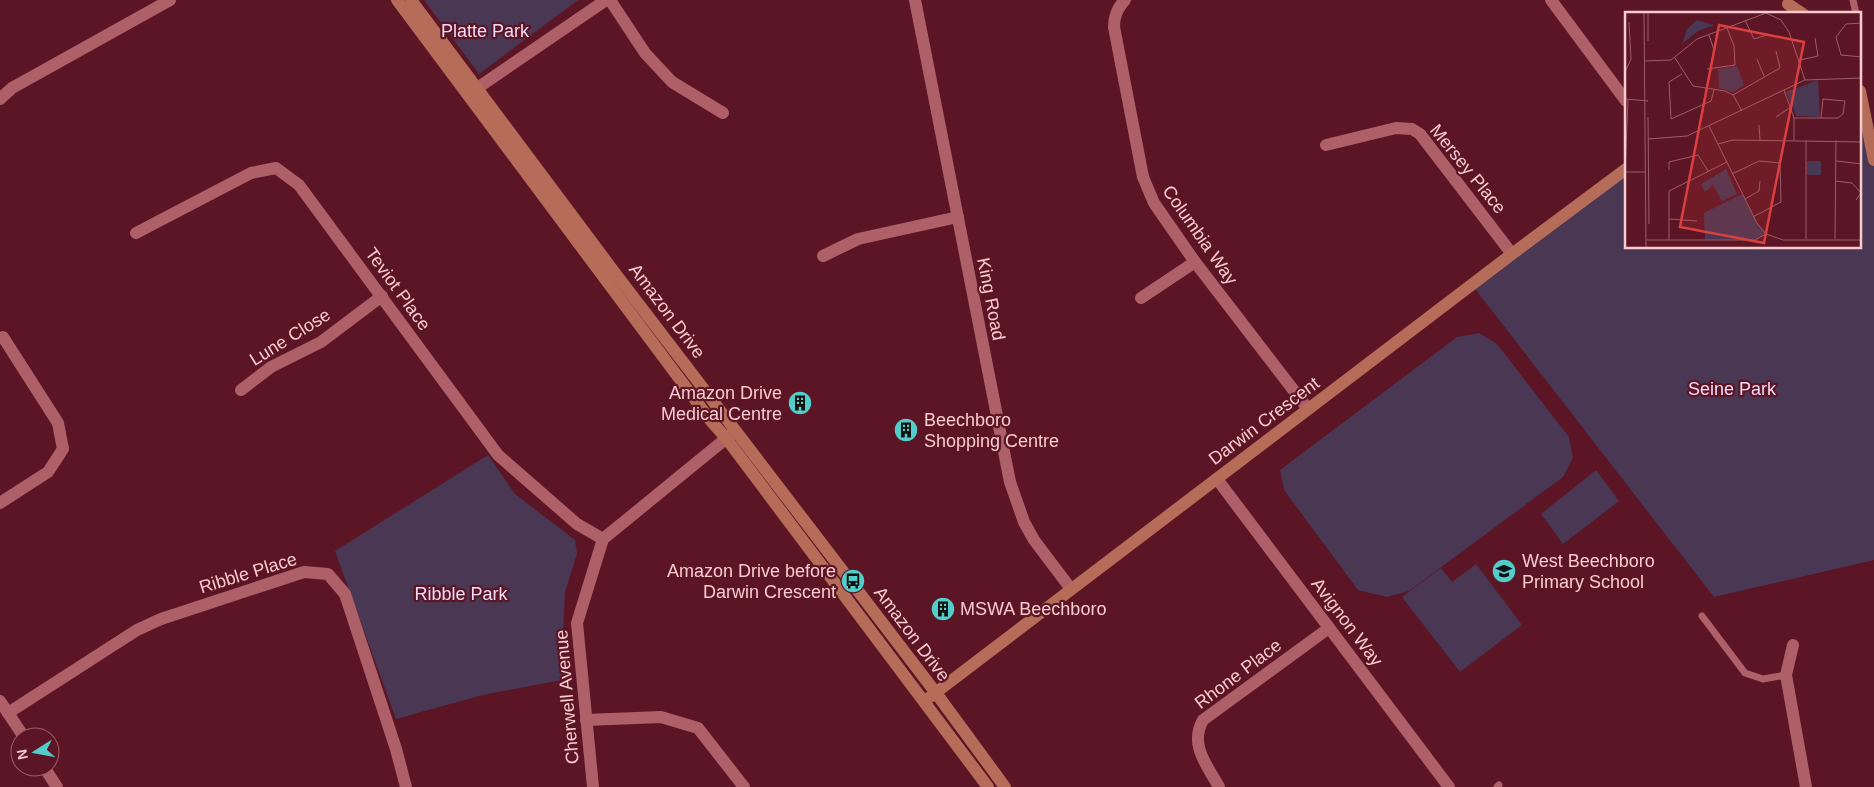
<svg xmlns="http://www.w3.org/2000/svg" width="1874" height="787" viewBox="0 0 1874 787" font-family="Helvetica,sans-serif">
  <rect width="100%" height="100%" fill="#5c1524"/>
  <g fill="#493753">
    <polygon points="424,0 578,0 479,74"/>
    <polygon points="1860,91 1874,160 1874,560 1714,597 1472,285 1626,168 1626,248 1860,248"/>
    <polygon points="1479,333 1497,344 1569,437 1573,458 1563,477 1409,591 1387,597 1358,590 1284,490 1280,470 1457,337"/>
    <polygon points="488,455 515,494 575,540 577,554 565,592 563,633 567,679 483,695 396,719 335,551"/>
    <polygon points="1596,470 1619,501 1563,544 1541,514"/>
    <polygon points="1476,564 1522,625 1460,672 1402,597 1441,568 1452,582"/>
  </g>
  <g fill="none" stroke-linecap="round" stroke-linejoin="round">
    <g stroke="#ae6069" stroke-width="7">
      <polyline points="1853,0 1856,14"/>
      <polyline points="1702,616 1745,673 1763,679 1786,675"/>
      <polyline points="1497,787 1499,785"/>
    </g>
    <g stroke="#ae6069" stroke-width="12">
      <polyline points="610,0 645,53 672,82 723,113"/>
      <polyline points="915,0 1010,482 1024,522 1034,540 1071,589"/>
      <path d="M1125,0C1117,8 1114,16 1114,27L1143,177L1154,203L1195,262L1308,409"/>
      <polyline points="1551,0 1626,101"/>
      <polyline points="470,93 606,0"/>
      <polyline points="0,99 12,88 170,0"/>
      <polyline points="1326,145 1396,128 1412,129 1420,134 1512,254"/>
      <polyline points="136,233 251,173 276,168 299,185 498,455 577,524 603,539"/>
      <polyline points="823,256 858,239 958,217"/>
      <polyline points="1141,298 1195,262"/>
      <polyline points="241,390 271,367 321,342 382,296"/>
      <polyline points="1217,479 1449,787"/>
      <polyline points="0,503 48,472 63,449 58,423 3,337"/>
      <polyline points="1793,645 1786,675 1806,787"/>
      <polyline points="0,701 24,737"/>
      <polyline points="8,713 137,630 161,619 304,572 328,574 345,594 396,749 406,787"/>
      <polyline points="586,720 661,717 698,728 744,787"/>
      <polyline points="44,767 57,787"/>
      <polyline points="593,787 577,623 603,539 734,432"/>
      <path d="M1219,787C1207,765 1189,745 1203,720L1329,628"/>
    </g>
    <g stroke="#b56d59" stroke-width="12">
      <polyline points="397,0 711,421 726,438 988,787"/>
      <polyline points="411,0 615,273 936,693 1005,787"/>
      <polyline points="1788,4 1803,14"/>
      <polyline points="1860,91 1874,160"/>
      <polyline points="930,697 1512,254 1626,169"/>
    </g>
  </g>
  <defs>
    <g id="building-disc" transform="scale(1.25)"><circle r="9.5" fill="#53cdca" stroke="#5c1524"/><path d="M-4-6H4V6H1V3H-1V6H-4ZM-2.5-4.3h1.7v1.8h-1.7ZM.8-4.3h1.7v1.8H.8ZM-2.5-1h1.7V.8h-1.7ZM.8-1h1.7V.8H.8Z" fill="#111"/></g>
    <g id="school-disc" transform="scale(1.25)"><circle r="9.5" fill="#53cdca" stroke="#5c1524"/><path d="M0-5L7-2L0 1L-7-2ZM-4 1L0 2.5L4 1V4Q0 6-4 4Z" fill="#111"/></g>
    <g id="bus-disc" transform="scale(1.25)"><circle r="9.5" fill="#53cdca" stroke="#5c1524"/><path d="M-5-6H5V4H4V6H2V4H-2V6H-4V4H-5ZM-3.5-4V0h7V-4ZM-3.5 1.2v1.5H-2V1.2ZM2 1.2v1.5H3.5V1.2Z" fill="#111"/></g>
  </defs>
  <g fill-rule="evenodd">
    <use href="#building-disc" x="800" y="403"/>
    <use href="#building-disc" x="906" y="430"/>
    <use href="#school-disc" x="1504" y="571"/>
    <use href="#bus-disc" x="853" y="581"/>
    <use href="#building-disc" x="943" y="609"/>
  </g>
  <g text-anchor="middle" stroke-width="4.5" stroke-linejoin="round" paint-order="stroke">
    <g font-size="18" fill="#eedbf9" stroke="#5c1524">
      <text x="485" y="37">Platte Park</text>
      <text x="1732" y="395">Seine Park</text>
      <text x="461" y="600">Ribble Park</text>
    </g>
    <g font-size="18" fill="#f8cbce" stroke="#5c1524">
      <text transform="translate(1468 169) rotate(51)" y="6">Mersey Place</text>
      <text transform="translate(1200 235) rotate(55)" y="6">Columbia Way</text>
      <text transform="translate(398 289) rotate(54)" y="6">Teviot Place</text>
      <text transform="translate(991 299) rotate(79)" y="6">King Road</text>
      <text transform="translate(667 311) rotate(53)" y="6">Amazon Drive</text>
      <text transform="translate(290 337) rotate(-32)" y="6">Lune Close</text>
      <text transform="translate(1264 421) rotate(-37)" y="6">Darwin Crescent</text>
      <text transform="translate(248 573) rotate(-17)" y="6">Ribble Place</text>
      <text transform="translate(1347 622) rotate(53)" y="6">Avignon Way</text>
      <text transform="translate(912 634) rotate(53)" y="6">Amazon Drive</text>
      <text transform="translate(1238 674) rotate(-37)" y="6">Rhone Place</text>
      <text transform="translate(567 697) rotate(-95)" y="6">Cherwell Avenue</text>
    </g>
    <g font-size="18" fill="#f8cbce" stroke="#5c1524" text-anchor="start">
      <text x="782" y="399" text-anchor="end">Amazon Drive<tspan x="782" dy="21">Medical Centre</tspan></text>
      <text x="924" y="426">Beechboro<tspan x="924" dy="21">Shopping Centre</tspan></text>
      <text x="1522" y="567">West Beechboro<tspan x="1522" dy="21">Primary School</tspan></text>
      <text x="836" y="577" text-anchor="end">Amazon Drive before<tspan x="836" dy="21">Darwin Crescent</tspan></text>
      <text x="960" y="615">MSWA Beechboro</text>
    </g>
  </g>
  <g transform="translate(1625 12)">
    <rect width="236" height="236" fill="#5c1524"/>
    <path d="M72,8L89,13L73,19L57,32L62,17ZM112,54L119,73L108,80L94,76L93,57ZM193,68L195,105L171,104L161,80ZM182,149H196V163H182ZM101,157L112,182L97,189L88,173L80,180L76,172ZM117,182L132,211L141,222L132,227L80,228L79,201Z" fill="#493753"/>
    <path fill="none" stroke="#9a5e68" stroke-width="1" d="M19,0L21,236M23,0V29M120,8L129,27L142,23M237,11L221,12L211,25L216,43L237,45M84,23L89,38M50,46L68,74L100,79L108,83L117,99M132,47L139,64M175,48L193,44L190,26M20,49L46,48L72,27L141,1L156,8L164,20L180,68M82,57L110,53L109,34L102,16M0,60L6,47L4,10M57,62L44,70L46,107L86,89L89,78M159,78L169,106V128M108,83L155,56L151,39M0,87L23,89M23,105L24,212M151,105L166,95M169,106H213L218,102L220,89L198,87L196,106M134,113L135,128M84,114L132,211L141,222L158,228H237M23,127L62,124L180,68L237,66M181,128V227M93,132L108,128L237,130M211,149L237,152M44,158V150L73,143L83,159M0,160H21M0,161L3,88M107,162L134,149L155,151L156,190L128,205M210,169L227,171L236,181L231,188M120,187L134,179L135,169M44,207L72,209M210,227L211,128M22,228H130L141,222M44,228V179L102,150"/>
    <path fill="#db4041" fill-opacity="0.15" stroke="#db4041" stroke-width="2.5" d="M94,13L179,30L139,231L55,215Z"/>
    <rect width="236" height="236" fill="none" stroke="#f8cbce" stroke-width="2.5"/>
  </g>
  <g transform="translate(35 752) rotate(259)"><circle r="24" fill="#5c1524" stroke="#9a5e68"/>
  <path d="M0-4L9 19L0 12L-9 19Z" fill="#53cdca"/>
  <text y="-8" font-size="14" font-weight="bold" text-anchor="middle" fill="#f8cbce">N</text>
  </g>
</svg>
